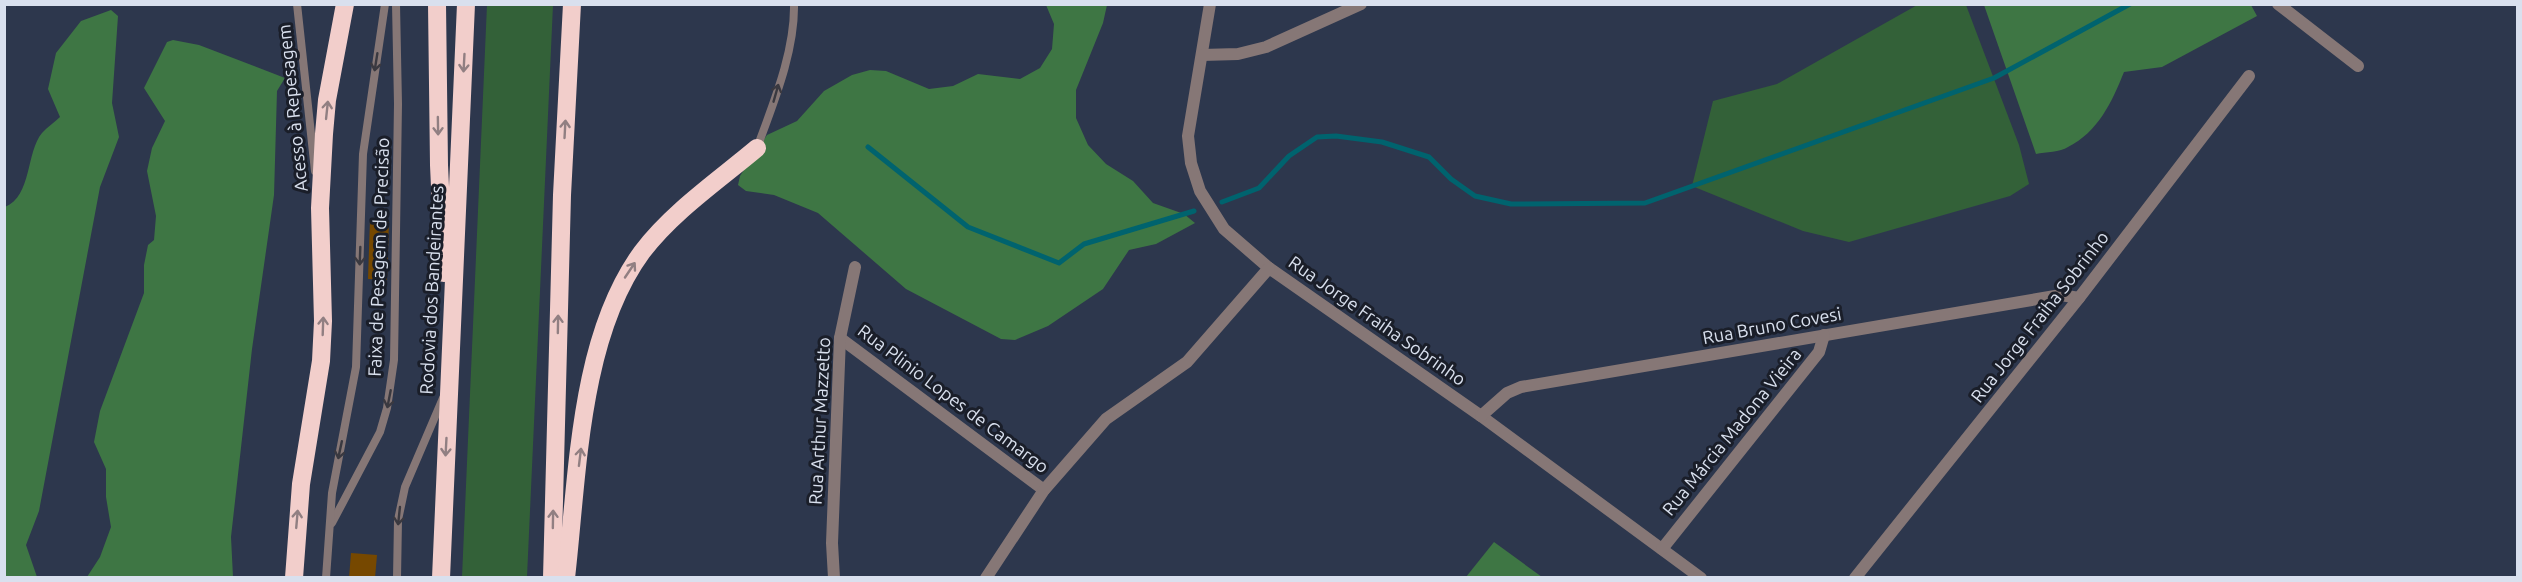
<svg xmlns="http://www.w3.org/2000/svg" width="2522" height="582" viewBox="0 0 2522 582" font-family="Ubuntu,sans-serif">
  <rect width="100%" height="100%" fill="#2d374d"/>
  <g fill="#336138">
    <polygon points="1919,4 1966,5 2019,145 2029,184 2010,196 1849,242 1803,231 1692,186 1713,101 1777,84"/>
    <polygon points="487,5 553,5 527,577 462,577"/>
  </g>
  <g fill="#3e7644">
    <polygon points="1046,5 1107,5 1103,23 1076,90 1076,118 1088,145 1106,164 1133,181 1153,203 1184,214 1195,223 1156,244 1129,250 1103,289 1048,326 1015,340 1001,339 906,289 818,213 774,195 746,191 738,185 740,176 767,135 797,121 824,91 852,75 870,70 886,71 929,89 953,86 978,74 1020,79 1040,68 1052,49 1054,24"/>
    <path d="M2251,5L2257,16L2162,67L2124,72C2112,102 2098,132 2068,147C2060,152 2046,152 2036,154L1984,5Z"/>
    <path d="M111,10L118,16L112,103L119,137L100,187L39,511L26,545L37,577H5V207C32,196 26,152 42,133C47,127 55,122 60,117L48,89L56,53L81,21Z"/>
    <polygon points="173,40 199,45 285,78 277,91 274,195 252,349 231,537 233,577 87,577 100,557 111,527 106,497 106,469 94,442 100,411 144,293 144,265 148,245 154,240 156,216 147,171 152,148 165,121 144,88 167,42"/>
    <polygon points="1494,542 1542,577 1466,577"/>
  </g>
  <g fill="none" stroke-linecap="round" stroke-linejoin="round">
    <g stroke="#00636e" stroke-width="5">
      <polyline points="868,147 968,227 1059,263 1084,244 1194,211"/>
      <polyline points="1222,202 1259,188 1289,156 1317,137 1336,136 1382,142 1429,157 1451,179 1475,196 1511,204 1645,203 1994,78 2130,4"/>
    </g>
  </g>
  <g fill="#764800">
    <polygon points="370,220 389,221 387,280 368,279"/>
    <polygon points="351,553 377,555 375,578 349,578"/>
  </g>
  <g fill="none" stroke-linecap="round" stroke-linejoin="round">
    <g stroke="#867776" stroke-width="8">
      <polyline points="297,4 315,171"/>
      <path d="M757,148C773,104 795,52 794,4"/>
      <polyline points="332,523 380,432 387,408 394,360 398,104 396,4"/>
      <polyline points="326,578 332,493 356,367 363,154 385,4"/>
      <polyline points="397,578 398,520 405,487 443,398"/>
    </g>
    <g stroke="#867776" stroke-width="12">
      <polyline points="1210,4 1188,136 1191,163 1200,191 1224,229 1269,268 1481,416 1701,578"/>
      <polyline points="2278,4 2358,66"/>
      <polyline points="1202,55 1238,54 1266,47 1361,4"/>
      <polyline points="840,338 1044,490"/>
      <polyline points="1481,416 1507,393 1521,387 2061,295 2079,298"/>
      <polyline points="1662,549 1819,352 1824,335"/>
      <polyline points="834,578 832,543 840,338 855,267"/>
      <polyline points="986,578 1044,490 1106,419 1187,362 1269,268"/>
      <polyline points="1855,578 2079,298 2249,76"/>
    </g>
    <g stroke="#f2cecb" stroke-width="18">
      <polyline points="437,4 439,165 444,273"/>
      <polyline points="294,578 301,484 321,361 323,321 320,208 324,134 327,100 345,4"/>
      <polyline points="441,578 466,4"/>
      <polyline points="552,578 562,195 572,4"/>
      <path d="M566,578C578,474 579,338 642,252C672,212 719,180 757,148"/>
    </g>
  </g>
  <defs><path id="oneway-shaft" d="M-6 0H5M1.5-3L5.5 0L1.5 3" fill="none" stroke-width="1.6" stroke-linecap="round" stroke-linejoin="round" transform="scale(1.5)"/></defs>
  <g stroke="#3a3940">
    <use href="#oneway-shaft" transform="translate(376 62) rotate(99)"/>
    <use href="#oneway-shaft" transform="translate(776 93) rotate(-74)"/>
    <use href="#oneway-shaft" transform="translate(360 256) rotate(92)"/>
    <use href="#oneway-shaft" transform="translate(389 399) rotate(101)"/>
    <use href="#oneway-shaft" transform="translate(340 450) rotate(102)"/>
    <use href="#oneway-shaft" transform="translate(399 516) rotate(96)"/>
  </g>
  <g stroke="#917f82">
    <use href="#oneway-shaft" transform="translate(464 63) rotate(93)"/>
    <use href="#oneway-shaft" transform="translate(327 110) rotate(-84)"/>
    <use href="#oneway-shaft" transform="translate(438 126) rotate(89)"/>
    <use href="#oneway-shaft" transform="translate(565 129) rotate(-87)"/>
    <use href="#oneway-shaft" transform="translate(630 270) rotate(-56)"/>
    <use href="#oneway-shaft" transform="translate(558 324) rotate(-89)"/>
    <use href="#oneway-shaft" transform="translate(323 326) rotate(-88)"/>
    <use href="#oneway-shaft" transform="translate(446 447) rotate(93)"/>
    <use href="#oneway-shaft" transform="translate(580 457) rotate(-83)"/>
    <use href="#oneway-shaft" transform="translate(297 519) rotate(-85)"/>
    <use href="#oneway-shaft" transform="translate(553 519) rotate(-89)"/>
  </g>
  <g text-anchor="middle" stroke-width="6" stroke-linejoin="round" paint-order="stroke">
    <g font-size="18" fill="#d9e0ee" stroke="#1a1e29">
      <text transform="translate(293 108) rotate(-96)" y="6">Acesso à Repesagem</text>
      <text transform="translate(379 257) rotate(-88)" y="6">Faixa de Pesagem de Precisão</text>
      <text transform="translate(432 290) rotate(-87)" y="6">Rodovia dos Bandeirantes</text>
      <text transform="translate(2040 317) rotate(-52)" y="6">Rua Jorge Fraiha Sobrinho</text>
      <text transform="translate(1377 321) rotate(35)" y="6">Rua Jorge Fraiha Sobrinho</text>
      <text transform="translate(1772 326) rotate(-10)" y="6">Rua Bruno Covesi</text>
      <text transform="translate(953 399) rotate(37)" y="6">Rua Plinio Lopes de Camargo</text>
      <text transform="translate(820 421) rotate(-87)" y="6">Rua Arthur Mazzetto</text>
      <text transform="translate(1732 432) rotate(-51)" y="6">Rua Márcia Madona Vieira</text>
    </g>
  </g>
  <rect width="2522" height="582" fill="none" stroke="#d9e0ee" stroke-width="12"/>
</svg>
